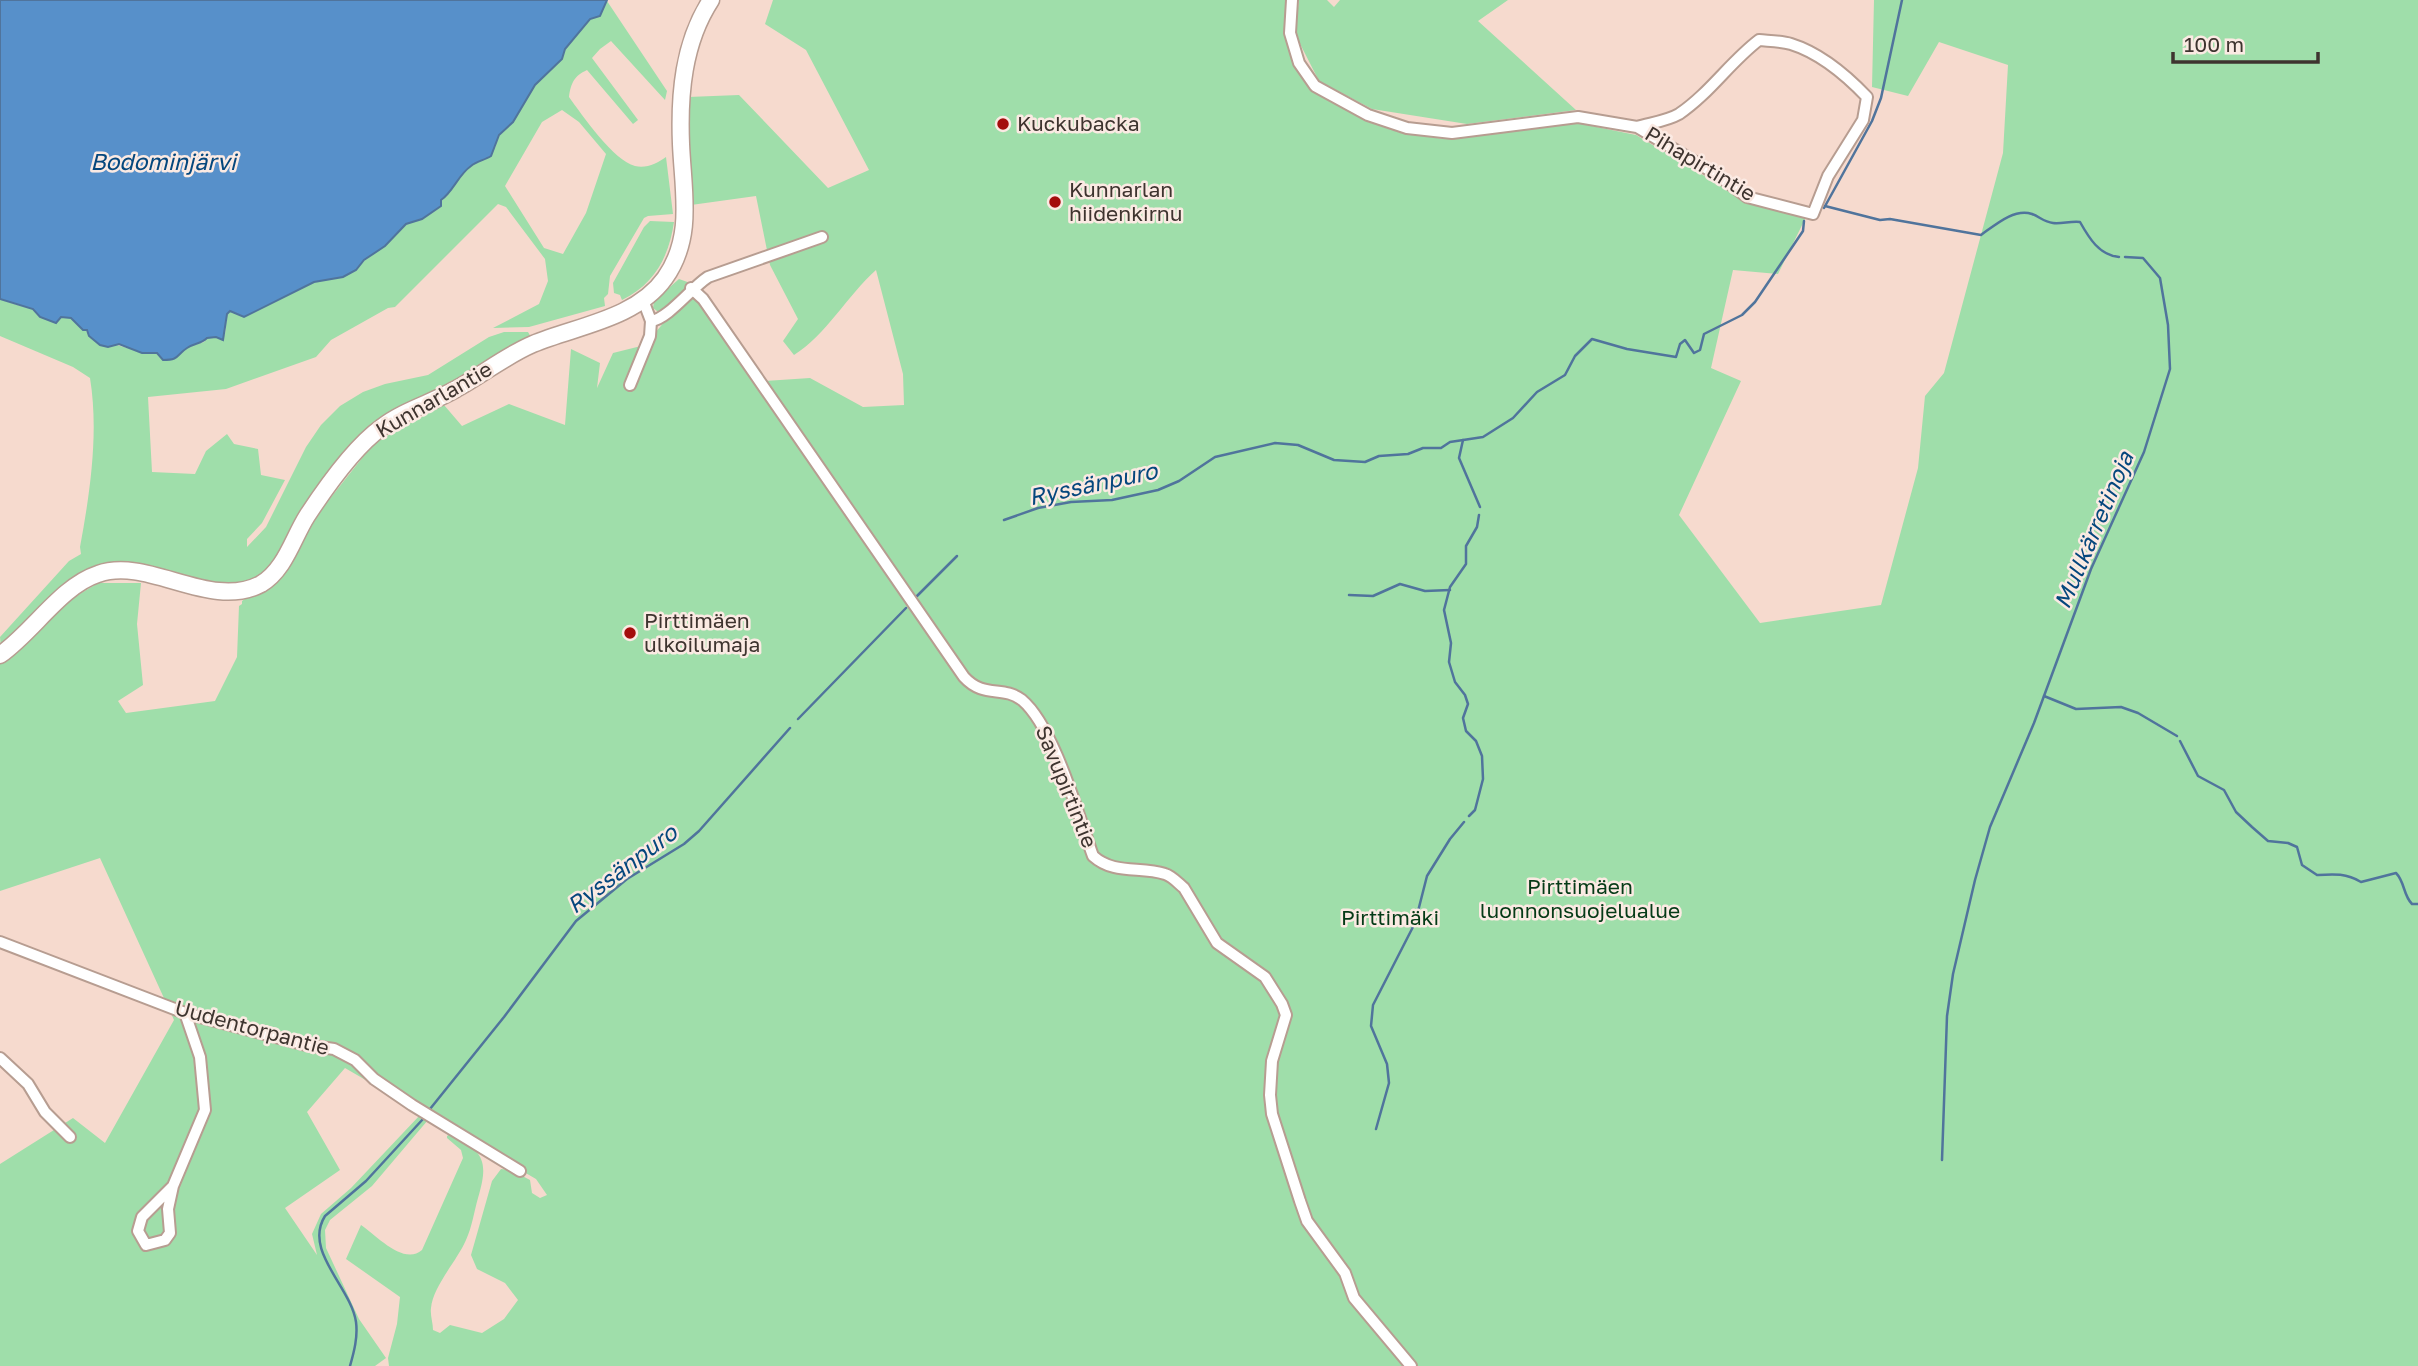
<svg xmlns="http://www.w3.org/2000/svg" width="2418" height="1366" viewBox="0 0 2418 1366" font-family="'Golos Text',sans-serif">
  <rect width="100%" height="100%" fill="#f6dace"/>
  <g fill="#9fdeaa" fill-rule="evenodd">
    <path d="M773,0H1289L1285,32L1310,85L1360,117L1401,133L1444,139L1577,123L1636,135L1743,199L1807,215L1778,274L1733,270L1711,368L1741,381L1679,515L1760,623L1881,605L1918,468L1925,396L1944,373L2003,153L2008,65L1939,42L1908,96L1872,87L1874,0H2418V1366H389L388,1358L397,1324L400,1297L346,1259L361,1225C377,1236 404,1266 422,1250L463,1158L461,1150L447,1138V1136L450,1134C484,1151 489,1161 478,1198C474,1212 472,1227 466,1240C457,1261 433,1286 431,1308C430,1315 433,1323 433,1330L440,1333L450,1325L482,1333L504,1319L518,1300L505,1283L477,1269L471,1255L492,1181L501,1169L511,1170L530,1180L532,1193L540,1198L547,1195L536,1179L345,1068L307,1112L340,1170L285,1208L317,1255L312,1234L321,1214L351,1188L420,1115L428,1120L372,1186L330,1220L325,1230L326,1248L359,1319L386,1358L375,1366H0V1164L73,1118L105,1143L174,1020L100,858L0,891V664L7,660L68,601L98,583H141L137,624L143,685L118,701L126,713L215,701L237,657L239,606L242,604V601L276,577L328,501L374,443L444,405L462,426L509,404L565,425L571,349L600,363L597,388L613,353L645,345L695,285L765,381L810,378L863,407L904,405L903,374L876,270C847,296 826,335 794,355L783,341L798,319L770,265L756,196L691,205L688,97L739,95L828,188L869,170L806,50L765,24Z"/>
    <polygon points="1299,0 1327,0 1334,7 1340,0 1508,0 1478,21 1576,110 1467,124 1372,109 1319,81 1295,34"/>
    <path d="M607,1L667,91L665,100L611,41L600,49L592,58L638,120L633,124L587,70C574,76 571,83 569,97C582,115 614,161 635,166C646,169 658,163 666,157L673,214L648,216L644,218L610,276L608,294L604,298L605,306L529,327L493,328L539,304L548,281L545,259L506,207L498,204L395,307L388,308L331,340L316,357L226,389L148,397L152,472L195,474L206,451L227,434L234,444L258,449L261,475L285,480L262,523L247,539V547L266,527L306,447L321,425L340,406L363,392L385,384L428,375L489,337L504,332H528L532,339L460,383L387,419L279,560L261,578L232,586L102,568L1,649L0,637L69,561L81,554L80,547C90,493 99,433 90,378L73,367L0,336V299C22,308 46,311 69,317C76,319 83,329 89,333C104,343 139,352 157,353L163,360H172L187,347L204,342L207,338L216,337L219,339L225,334L227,314L230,311L244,317L314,282L343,277L390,241L406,224L440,204L441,200L447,196L454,184L470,166L495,148L499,135L513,122L535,85L562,59L565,49L590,19L600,16ZM562,110L579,122L606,154L586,213L563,254L544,248L505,186L542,122Z"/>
    <path d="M650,221L674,222C669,256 655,284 622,300L620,295L614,293L613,283L644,227Z"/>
    <polygon points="679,279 693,284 664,311 657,311 653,308 654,301"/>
  </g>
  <path fill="#5790ca" stroke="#50749c" stroke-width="2" d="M0,0H607L600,16L590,19L565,49L562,59L535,85L513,122L499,135L491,156C485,160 477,161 471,166C458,175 453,192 441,200V206L422,219L406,224L385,246L364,260L356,270L343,277L314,282L244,317L230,311L227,314L223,340L216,337L207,338C201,344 194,343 187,348C176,355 180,360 163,360L157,353H142L119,344L108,347L100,345L89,336L87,330H83L71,318L61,317L56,323L40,317L33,309L0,299Z"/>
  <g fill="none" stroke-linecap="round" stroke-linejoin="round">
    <g stroke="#50749c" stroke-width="2.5">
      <path d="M1825,206L1880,220L1890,219L1981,235C1995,225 2014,208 2032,214C2040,217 2044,222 2053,223C2062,224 2070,221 2080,222C2089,238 2099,255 2119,257"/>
      <polyline points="1824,208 1872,121 1881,98 1902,0"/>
      <polyline points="1463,440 1459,458 1480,507"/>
      <polyline points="1004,520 1038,508 1071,502 1112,500 1158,490 1179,481 1215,457 1275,443 1298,445 1334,460 1365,462 1379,456 1408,454 1423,448 1441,448 1450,442 1483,437 1513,418 1537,392 1565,375 1575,356 1592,339 1627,349 1676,357 1680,344 1685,340 1694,353 1700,350 1704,334 1742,315 1755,302 1803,231 1804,221"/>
      <polyline points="1349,595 1373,596 1400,584 1425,591 1450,590"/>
      <polyline points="917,596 957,556"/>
      <polyline points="2044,696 2076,709 2121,707 2138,713 2177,736"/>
      <polyline points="798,719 906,608"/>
      <path d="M2180,741L2198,776L2224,790L2236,812L2252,827L2268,841L2288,843L2297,847L2302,865L2317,875C2334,874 2346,873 2361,882L2396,873C2405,882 2403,895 2412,904H2418"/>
      <polyline points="1469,816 1475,810 1483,779 1482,756 1476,741 1466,731 1463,718 1468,704 1465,695 1455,682 1449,662 1451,643 1444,610 1450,587 1466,564 1466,546 1477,527 1479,515"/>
      <polyline points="430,1109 504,1017 576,921 627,879 684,844 699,831 790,728"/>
      <polyline points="1376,1129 1389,1083 1387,1064 1371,1026 1373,1005 1415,923 1427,876 1450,839 1464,822"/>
      <polyline points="1942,1160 1947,1016 1953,974 1975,880 1990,827 2034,723 2091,569 2144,452 2170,369 2168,325 2160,278 2143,258 2125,257"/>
      <path d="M350,1366C354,1352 358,1337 356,1322C351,1287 303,1251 325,1216L366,1181L423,1119"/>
    </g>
    <g stroke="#b79d91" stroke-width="14">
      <g id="minor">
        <path d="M1292,0L1290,33L1299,63L1315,86L1368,115L1407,128L1452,133L1578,117L1637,127L1719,176L1747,197L1813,214L1828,176L1863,120L1867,97C1846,75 1820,53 1791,44C1781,41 1769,41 1759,40C1730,62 1710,93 1679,114C1667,121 1650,123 1637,127"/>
        <path d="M691,288L703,299L964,677C984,699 1003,685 1022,700C1054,727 1078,815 1093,856C1114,875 1140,866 1165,874C1172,876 1178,883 1184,888L1217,943L1265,977L1282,1004L1286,1015L1272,1061L1270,1095L1272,1114L1300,1201L1307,1221L1345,1273L1354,1298L1411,1366"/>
        <path d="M651,321C668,319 691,288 708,277L822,237"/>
        <polyline points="630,385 650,336 651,321 643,300"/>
        <polyline points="0,942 185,1013 306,1045 334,1049 355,1060 374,1079 412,1105 520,1171"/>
        <polyline points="0,1058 28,1084 45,1112 70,1137"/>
        <polyline points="173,1186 168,1209 170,1233 165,1240 146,1245 138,1231 142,1217 173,1186 205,1110 200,1057 185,1013"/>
      </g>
    </g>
    <g stroke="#b79d91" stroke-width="19">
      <path id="secondary" d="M0,655C33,632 61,586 98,574C148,556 210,611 261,584C285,570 293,538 307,516C326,487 354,447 382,427C404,410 432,403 456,389C482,375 505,356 533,344C576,326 636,319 665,278C694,237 683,192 681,144C679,95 683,43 711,0"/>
    </g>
    <use href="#minor" stroke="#fff" stroke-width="10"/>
    <use href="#secondary" stroke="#fff" stroke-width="16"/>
  </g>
  <g fill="#a40d0c" stroke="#fbeae3" stroke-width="2.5">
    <circle cx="1003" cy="124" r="7"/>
    <circle cx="1055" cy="202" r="7"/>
    <circle cx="630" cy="633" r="7"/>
  </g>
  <g text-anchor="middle" stroke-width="5" stroke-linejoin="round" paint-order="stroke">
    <g font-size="21" fill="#3e342f" stroke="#fbeae3" text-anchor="start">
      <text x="1017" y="131">Kuckubacka</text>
      <text x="1069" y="197">Kunnarlan<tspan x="1069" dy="24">hiidenkirnu</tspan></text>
      <text x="644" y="628">Pirttimäen<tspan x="644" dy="24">ulkoilumaja</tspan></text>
    </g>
    <g font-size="21" fill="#3e342f" stroke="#fbeae3">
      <text transform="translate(1700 164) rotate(31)" y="7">Pihapirtintie</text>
      <text transform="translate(434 400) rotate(-30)" y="7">Kunnarlantie</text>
      <text transform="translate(1066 787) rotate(68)" y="7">Savupirtintie</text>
      <text transform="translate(252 1028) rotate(15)" y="7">Uudentorpantie</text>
    </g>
    <g font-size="21" fill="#053b17" stroke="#fbeae3">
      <text x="1580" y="894">Pirttimäen<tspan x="1580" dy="24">luonnonsuojelualue</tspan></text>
      <text x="1390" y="925">Pirttimäki</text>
    </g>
    <g font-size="23" font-style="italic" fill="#05477d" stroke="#fbeae3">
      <text x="163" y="170">Bodominjärvi</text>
      <text transform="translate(1093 484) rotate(-12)" y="8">Ryssänpuro</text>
      <text transform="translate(2094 530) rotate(-67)" y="8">Mullkärretinoja</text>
      <text transform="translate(622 869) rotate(-37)" y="8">Ryssänpuro</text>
    </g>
  </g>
  <path d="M2173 52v10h145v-10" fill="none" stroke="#3e342f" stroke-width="3.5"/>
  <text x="2184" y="52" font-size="21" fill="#3e342f" stroke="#fbeae3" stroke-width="5" paint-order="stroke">100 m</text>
</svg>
